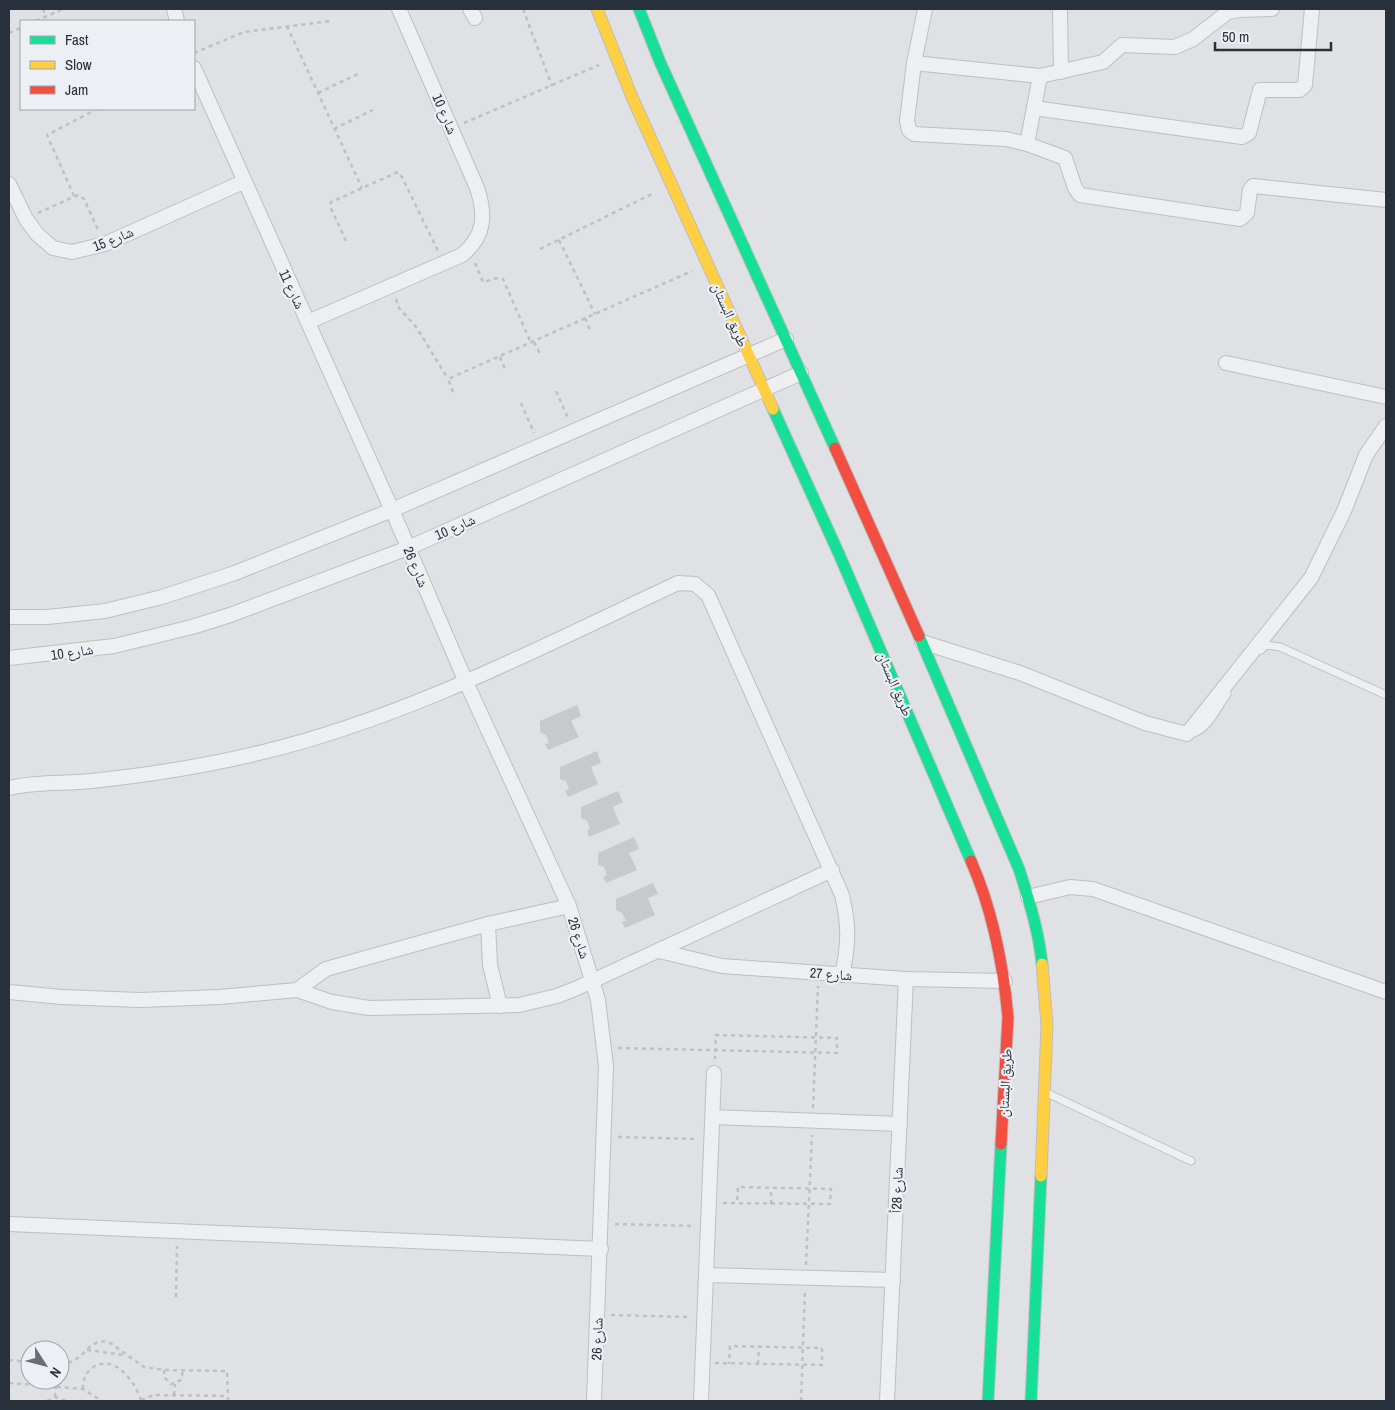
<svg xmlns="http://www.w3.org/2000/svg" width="1395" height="1410" viewBox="0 0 1395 1410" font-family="'Archivo Narrow','Noto Naskh Arabic',sans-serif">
  <rect width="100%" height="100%" fill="#dfe1e4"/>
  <g fill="#c7c9cc">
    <polygon points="577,705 581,716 571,721 579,737 548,750 545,744 549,743 546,735 540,732 540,721"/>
    <polygon points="597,751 601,763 591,767 598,784 568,797 565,791 569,789 566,781 560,779 560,767"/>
    <polygon points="618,791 623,802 613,807 620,824 589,837 587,830 590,829 587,821 581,818 581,807"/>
    <polygon points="634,837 639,849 629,853 637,870 606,883 603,877 607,875 604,867 598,865 598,853"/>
    <polygon points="653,883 658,894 648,898 655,915 625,928 622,922 626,921 622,913 616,910 616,899"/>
  </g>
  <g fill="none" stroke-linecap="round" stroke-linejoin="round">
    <g stroke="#bdbfc2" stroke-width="9">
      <g id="lane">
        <polyline points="1261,650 1266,645 1280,647 1386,695"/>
        <path d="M1188,734C1206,734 1217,708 1227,694"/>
        <polyline points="1047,1093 1191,1161"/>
      </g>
    </g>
    <g stroke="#bdbfc2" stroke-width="16">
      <g id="street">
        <polyline points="174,9 177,21"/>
        <polyline points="470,9 475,18"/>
        <polyline points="925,9 914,63 907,121 909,130 914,134 1006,139 1027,144 1065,158 1075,188 1080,195 1240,219 1247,213 1250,190 1253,186 1386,200"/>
        <polyline points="1060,9 1061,72"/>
        <polyline points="914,63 1040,76 1103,62 1122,45 1175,47 1193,39 1228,12 1239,10 1272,9"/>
        <polyline points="194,68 392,510 466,682 569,906 598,1000 606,1066 594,1401"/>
        <polyline points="1034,108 1242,137 1249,133 1260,90 1299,90 1305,85 1312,9"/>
        <polyline points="1027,144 1040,76"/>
        <polyline points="9,184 26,219 37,234 53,248 72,252 105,244 243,182"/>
        <path d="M308,322L462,255C485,236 486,215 477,188L399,9"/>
        <polyline points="1226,363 1386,397"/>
        <polyline points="9,617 47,617 105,611 162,597 235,573 392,510 786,339"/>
        <polyline points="922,642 1020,673 1145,723 1187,734 1311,578 1344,511 1366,455 1386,426"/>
        <polyline points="9,658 114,646 192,627 230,615 408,548 801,373"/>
        <path d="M9,788C35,781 65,784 91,781C149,775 206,766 263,752C408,717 543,646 678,583L695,584L708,595L842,895C849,925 849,944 842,975"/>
        <polyline points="1028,897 1070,887 1093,889 1386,992"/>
        <polyline points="488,924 490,965 500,1006"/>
        <polyline points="659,951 722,966 906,979 1005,981"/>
        <polyline points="297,990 326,969 488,924 569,906"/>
        <polyline points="9,992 62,997 140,1000 219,997 297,990 332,1002 369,1008 519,1005 557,996 575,989 832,870"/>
        <polyline points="713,1117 900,1124"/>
        <polyline points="9,1224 601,1249"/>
        <polyline points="706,1275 893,1280"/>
        <polyline points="701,1401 714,1073"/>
        <polyline points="887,1401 906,979"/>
      </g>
    </g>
    <g stroke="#bcbec1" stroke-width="13">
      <g id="fast">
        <polyline points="639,9 660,62 835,448"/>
        <polyline points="773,409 839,554 971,861"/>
        <path d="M919,636L1019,869C1029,900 1039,932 1042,964"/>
        <polyline points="988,1401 1001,1144"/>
        <polyline points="1031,1401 1041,1176"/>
      </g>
    </g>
    <g stroke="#bcbec1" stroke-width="13">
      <g id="slow">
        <polyline points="597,9 632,97 773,409"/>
        <polyline points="1041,1176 1047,1025 1042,964"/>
      </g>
    </g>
    <g stroke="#bcbec1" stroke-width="13">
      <g id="jam">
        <polyline points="835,448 919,636"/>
        <path d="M971,861C993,911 1003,963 1008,1017L1001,1144"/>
      </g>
    </g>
    <g stroke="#bec0c4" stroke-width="2.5" stroke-dasharray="4 4" stroke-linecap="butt">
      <polyline points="43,9 46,16"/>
      <polyline points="523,9 552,86"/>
      <polyline points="36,21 63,9"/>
      <polyline points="287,26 362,188"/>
      <polyline points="9,33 21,28"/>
      <polyline points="194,53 244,32 332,21"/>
      <polyline points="318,93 358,74"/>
      <polyline points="464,123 599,65"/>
      <polyline points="334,129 373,110"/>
      <polyline points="74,196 47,135 97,109"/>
      <polyline points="38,213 78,195 84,199 99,232"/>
      <polyline points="559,240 595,314"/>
      <polyline points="346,241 330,206 331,202 398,172 402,177 438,251"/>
      <polyline points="540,249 654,193"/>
      <polyline points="475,263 483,282 498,278 503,279 531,343"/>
      <polyline points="396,299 399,308 417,328 448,379"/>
      <polyline points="585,318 590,330"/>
      <polyline points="534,342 540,354"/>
      <polyline points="500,357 505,369"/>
      <polyline points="556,391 568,418"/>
      <polyline points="453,392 448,379 692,271"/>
      <polyline points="521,403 534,433"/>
      <polyline points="618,1048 837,1053 837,1038 716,1035 715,1059"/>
      <polyline points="813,1108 818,986"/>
      <polyline points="618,1137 698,1139"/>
      <polyline points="723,1203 830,1204 831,1189 738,1187 737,1203"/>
      <polyline points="771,1204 771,1188"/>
      <polyline points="615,1224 694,1226"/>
      <polyline points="806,1265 812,1135"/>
      <polyline points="176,1297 177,1246"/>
      <polyline points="611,1315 691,1317"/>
      <polyline points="87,1350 124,1355"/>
      <polyline points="9,1360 30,1362"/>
      <polyline points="24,1361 25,1369 30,1373"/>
      <path d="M60,1363C85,1365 86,1337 109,1342L144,1367L164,1370L227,1371L228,1401"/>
      <polyline points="715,1363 822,1365 822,1348 730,1346 729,1364"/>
      <polyline points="758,1364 759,1346"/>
      <polyline points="164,1370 164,1377 171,1384 181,1380 183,1370"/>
      <polyline points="9,1383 83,1389 102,1401"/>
      <path d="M83,1389C82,1371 98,1358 115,1366C127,1372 137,1388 141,1400"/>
      <polyline points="174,1395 175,1384"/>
      <polyline points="55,1397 56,1387"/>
      <polyline points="141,1400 154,1395 228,1396"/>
      <polyline points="47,1401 55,1397 66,1401"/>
      <polyline points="801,1401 805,1290"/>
    </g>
    <use href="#lane" stroke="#eeeff1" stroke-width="7"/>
    <use href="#street" stroke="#eeeff1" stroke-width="14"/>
    <use href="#fast" stroke="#16e098" stroke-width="11"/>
    <use href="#slow" stroke="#ffcf43" stroke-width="11"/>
    <use href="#jam" stroke="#f24e42" stroke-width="11"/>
  </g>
  <g text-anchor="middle" stroke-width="4.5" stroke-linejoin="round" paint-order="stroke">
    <g font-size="14" fill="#28303b" stroke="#ecf0f4">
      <text transform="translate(445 114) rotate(67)" y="5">شارع 10</text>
      <text transform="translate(113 239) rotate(-22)" y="5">شارع 15</text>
      <text transform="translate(292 289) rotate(65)" y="5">شارع 11</text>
      <text transform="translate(730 315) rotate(66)" y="5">طريق البستان</text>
      <text transform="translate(455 527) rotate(-24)" y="5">شارع 10</text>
      <text transform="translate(416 567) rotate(67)" y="5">شارع 26</text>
      <text transform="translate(72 652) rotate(-8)" y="5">شارع 10</text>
      <text transform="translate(895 684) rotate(67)" y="5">طريق البستان</text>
      <text transform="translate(579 938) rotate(72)" y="5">شارع 26</text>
      <text transform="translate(831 974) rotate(4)" y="5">شارع 27</text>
      <text transform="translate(1005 1083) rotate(-87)" y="5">طريق البستان</text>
      <text transform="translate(897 1190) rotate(-88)" y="5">شارع 28أ</text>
      <text transform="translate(597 1339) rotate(-88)" y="5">شارع 26</text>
    </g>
  </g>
  <rect width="1395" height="1410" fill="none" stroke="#28303b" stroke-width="20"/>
  <rect x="20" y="20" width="175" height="90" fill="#ecf0f4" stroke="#9ea3aa"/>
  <rect x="30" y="36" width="25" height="8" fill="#16e098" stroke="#9ea3aa"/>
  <text x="65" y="45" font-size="15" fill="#28303b">Fast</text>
  <rect x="30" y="61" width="25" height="8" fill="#ffcf43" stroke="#9ea3aa"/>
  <text x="65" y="70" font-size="15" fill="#28303b">Slow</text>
  <rect x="30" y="86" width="25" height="8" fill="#f24e42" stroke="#9ea3aa"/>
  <text x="65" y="95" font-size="15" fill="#28303b">Jam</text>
  <g transform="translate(45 1365) rotate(126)"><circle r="24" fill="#ecf0f4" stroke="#9ea3aa"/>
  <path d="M0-4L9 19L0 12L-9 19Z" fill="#686e76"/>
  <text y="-8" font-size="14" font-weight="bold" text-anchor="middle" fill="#28303b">N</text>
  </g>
  <path d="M1215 42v8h116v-8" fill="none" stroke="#28303b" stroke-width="2.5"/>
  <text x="1222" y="42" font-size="15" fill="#28303b" stroke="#ecf0f4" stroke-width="4" paint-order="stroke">50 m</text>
</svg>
